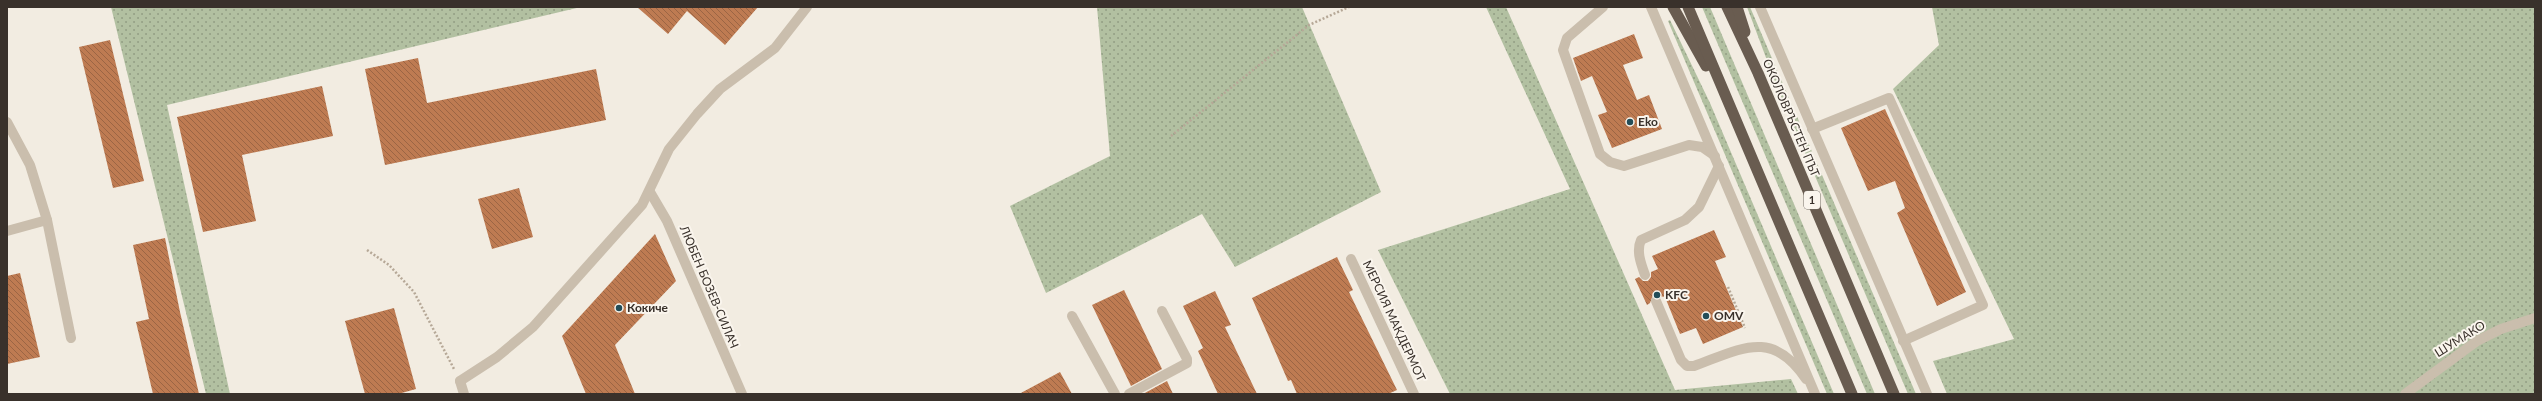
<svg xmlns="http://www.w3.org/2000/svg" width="2542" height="401" viewBox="0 0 2542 401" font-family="Lato,sans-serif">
  <defs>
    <pattern id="grass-dots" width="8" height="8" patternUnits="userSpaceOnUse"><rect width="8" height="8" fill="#b2c0a1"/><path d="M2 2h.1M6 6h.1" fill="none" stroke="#929d83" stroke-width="1.8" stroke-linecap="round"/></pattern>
    <pattern id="building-back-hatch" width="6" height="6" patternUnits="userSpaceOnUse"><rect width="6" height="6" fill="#be7b52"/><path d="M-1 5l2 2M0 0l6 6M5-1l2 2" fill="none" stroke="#9b6544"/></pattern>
  </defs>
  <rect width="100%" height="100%" fill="#f2ece1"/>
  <g fill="url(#grass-dots)">
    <polygon points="111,7 581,7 167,105 230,394 206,394"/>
    <polygon points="1097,7 1302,7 1381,192 1235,267 1202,214 1046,293 1010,206 1110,156"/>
    <polygon points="1486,7 1506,7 1675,390 1791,379 1798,394 1450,394 1378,250 1570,189"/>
    <polygon points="1702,7 1710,7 1875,394 1867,394"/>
    <polygon points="1747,7 1750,7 1916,394 1908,394 1777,87"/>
    <polygon points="1932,7 2535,7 2535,394 1947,394 1933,361 2014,339 1893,89 1939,45"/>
    <polygon points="1670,20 1710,103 1834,394 1827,394 1668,21"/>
  </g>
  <g fill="url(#building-back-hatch)">
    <polygon points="637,7 758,7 725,45 687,11 668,34"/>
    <polygon points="1634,34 1643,58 1623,65 1637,100 1649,95 1662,129 1612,148 1598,115 1607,112 1592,76 1581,81 1573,58"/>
    <polygon points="110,40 144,181 113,188 79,47"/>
    <polygon points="418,58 427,103 596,69 606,120 385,165 365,69"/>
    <polygon points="322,86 333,136 242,155 256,221 203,232 177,117"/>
    <polygon points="1885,109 1966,292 1937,306 1897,213 1905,208 1895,181 1868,191 1841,128"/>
    <polygon points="519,188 533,237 492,249 478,199"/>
    <polygon points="1714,230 1726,257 1715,261 1743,327 1703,344 1696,328 1680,334 1665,297 1653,295 1650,303 1647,305 1635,279 1639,277 1643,281 1648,281 1651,277 1651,272 1658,269 1652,256"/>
    <polygon points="655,234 676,281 615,345 635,394 586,394 562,336"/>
    <polygon points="165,238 180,312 199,394 153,394 136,322 149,319 133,245"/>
    <polygon points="1337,257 1353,290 1349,292 1397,390 1388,394 1297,394 1291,380 1288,381 1252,298"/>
    <polygon points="20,273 40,357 7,364 7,276"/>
    <polygon points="1124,290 1162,369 1131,386 1092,305"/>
    <polygon points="1215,291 1231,325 1225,327 1257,394 1218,394 1198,351 1203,348 1183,306"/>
    <polygon points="394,308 416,389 398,394 365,394 345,321"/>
    <polygon points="1060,372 1072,394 1019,394"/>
    <polygon points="1167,381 1173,394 1143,394"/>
  </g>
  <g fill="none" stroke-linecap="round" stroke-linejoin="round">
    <g stroke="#b6a897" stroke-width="2.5" stroke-dasharray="2 2" stroke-linecap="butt">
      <polyline points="1171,136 1309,25 1349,7"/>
      <polyline points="367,250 389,265 414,292 454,369"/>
      <polyline points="1728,287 1745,328"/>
    </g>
    <g stroke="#cabead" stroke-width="10">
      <polyline points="1603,7 1567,38 1563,50 1600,154 1610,162 1624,166 1689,145 1702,147 1715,156"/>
      <polyline points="1812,129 1889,98 1983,305 1903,341"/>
      <polyline points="650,192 667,221 742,394"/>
      <polyline points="7,231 47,220 71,338"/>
      <polyline points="1351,259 1414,394"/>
      <path d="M1645,275C1641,264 1636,251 1641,240L1685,220L1699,207L1719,166"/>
      <path d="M1656,301L1681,360L1687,366H1694C1741,349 1772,328 1806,379"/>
      <polyline points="460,381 497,357 533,327 642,205 669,149 697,114 720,89 775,48 807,7"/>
      <polyline points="1129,394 1187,363 1187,359 1162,311"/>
    </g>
    <g stroke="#cabead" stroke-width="10">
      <polyline points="1651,7 1815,394"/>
      <polyline points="1760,7 1927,394"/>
      <polyline points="7,122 30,165 47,220"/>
      <polyline points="1072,316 1115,394"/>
      <polyline points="460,381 464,394"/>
      <polyline points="2405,394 2477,341 2501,329 2535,318"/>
    </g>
    <g stroke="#695c50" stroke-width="11">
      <polyline points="1673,7 1706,66"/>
      <polyline points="1688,7 1852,394"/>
      <polyline points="1727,7 1758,73 1894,394"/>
      <polyline points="1737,7 1745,32"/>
    </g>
  </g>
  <g fill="#234d58" stroke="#faf5ed" stroke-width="1.5">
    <circle cx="1630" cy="122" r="4"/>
    <circle cx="1657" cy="295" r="4"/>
    <circle cx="619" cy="308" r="4"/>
    <circle cx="1706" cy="316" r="4"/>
  </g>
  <g text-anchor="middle" stroke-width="4" stroke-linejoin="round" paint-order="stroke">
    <rect fill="#faf5ed" stroke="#736c65" stroke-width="1" x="1804" y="191" width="16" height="18" rx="3"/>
    <g font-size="11" font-weight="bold" fill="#39312b">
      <text x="1812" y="204">1</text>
    </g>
    <g font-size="12" fill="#39312b" stroke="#faf5ed">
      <text transform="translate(1791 118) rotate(67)" y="4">ОКОЛОВРЪСТЕН ПЪТ</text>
      <text transform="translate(709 287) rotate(67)" y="4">ЛЮБЕН БОЗЕВ-СИЛАЧ</text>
      <text transform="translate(1394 321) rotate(65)" y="4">МЕРСИЯ МАКДЕРМОТ</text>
      <text transform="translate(2460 339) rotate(-32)" y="4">ШУМАКО</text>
    </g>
    <g font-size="12" font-weight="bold" fill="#39312b" stroke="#faf5ed" text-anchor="start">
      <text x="1638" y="126">Eko</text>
      <text x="1665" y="299">KFC</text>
      <text x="627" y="312">Кокиче</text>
      <text x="1714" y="320">OMV</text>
    </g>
  </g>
  <rect width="2542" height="401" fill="none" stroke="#39312b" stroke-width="16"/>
</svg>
